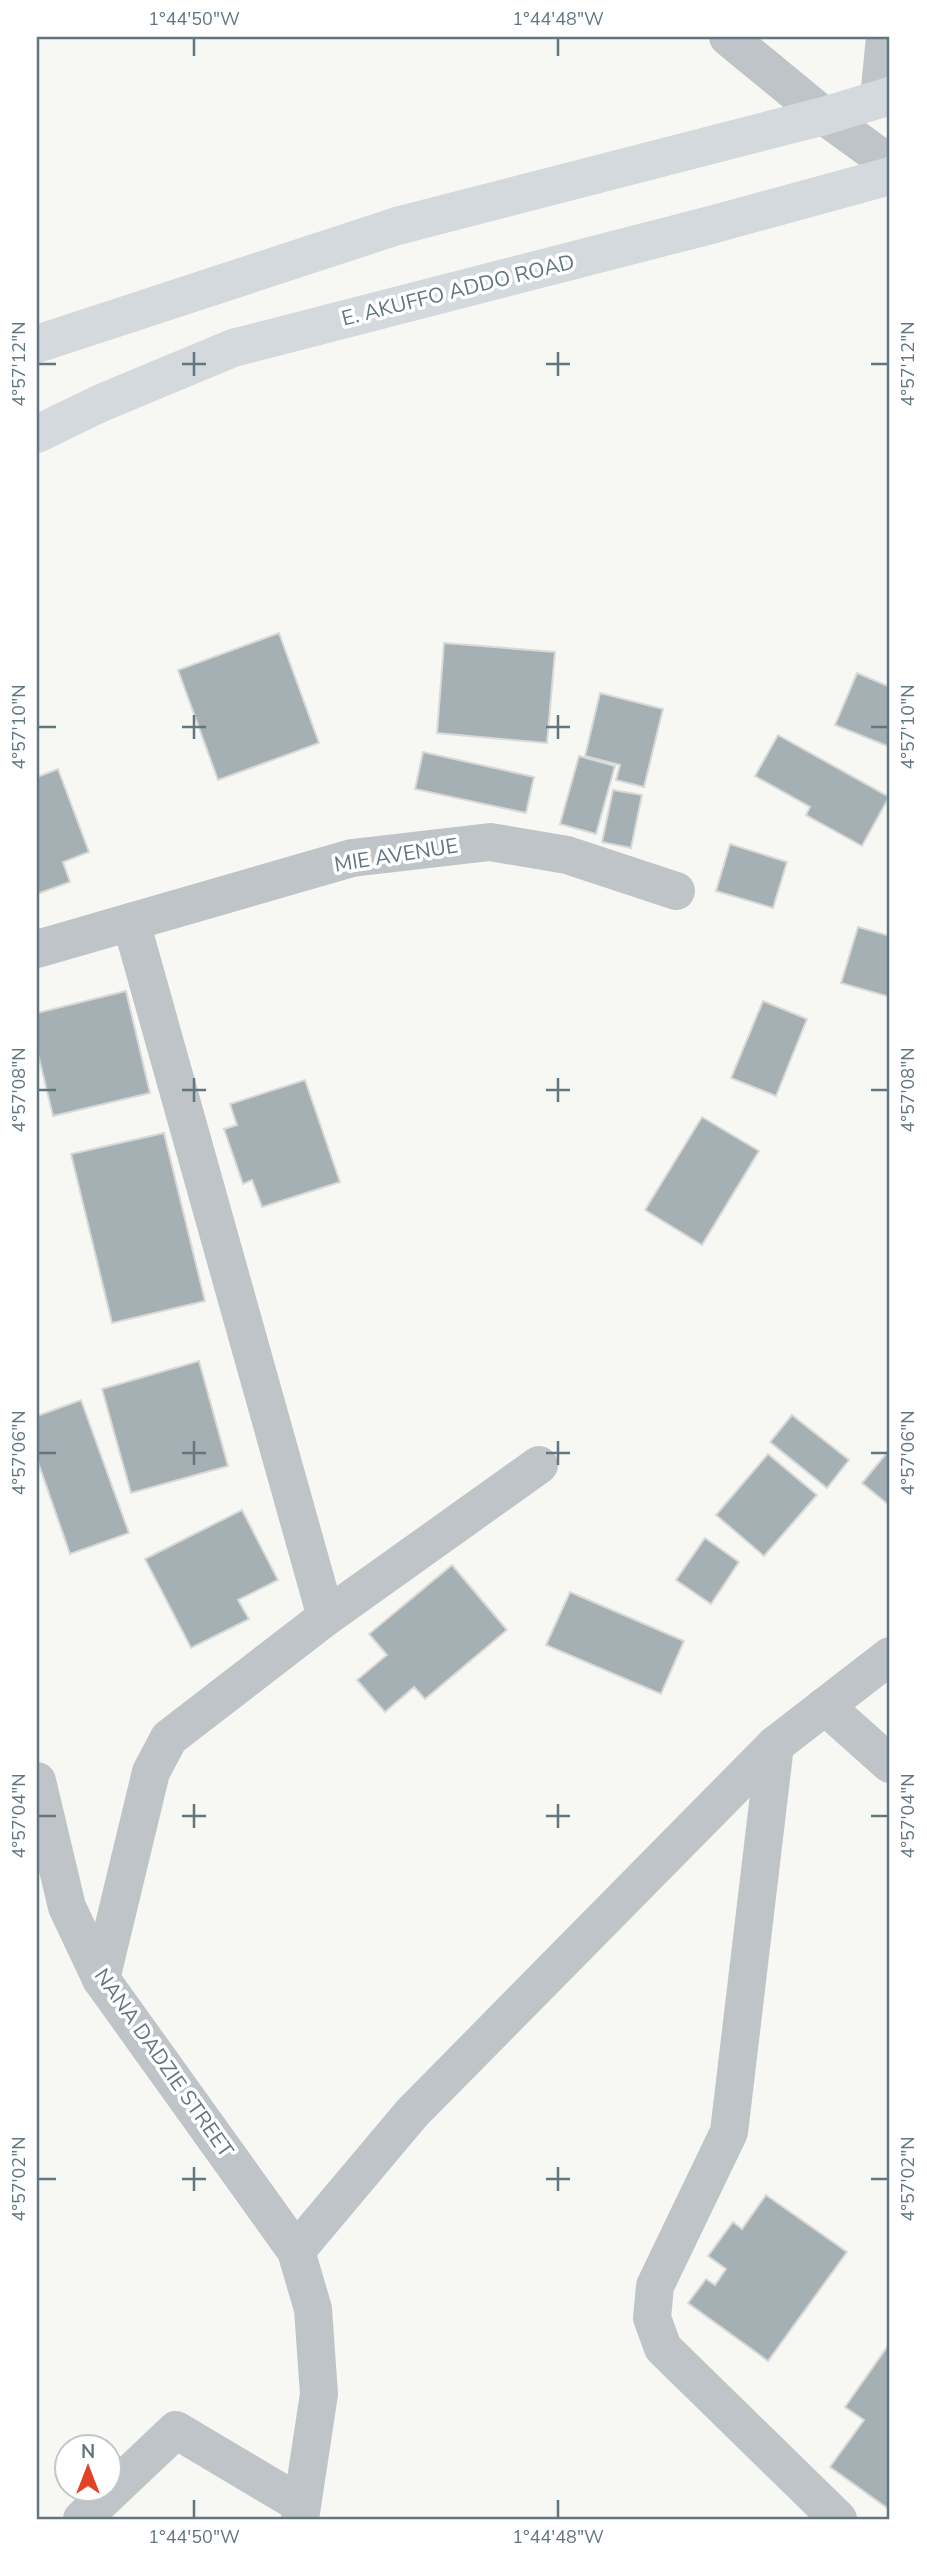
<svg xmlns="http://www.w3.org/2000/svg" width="927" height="2556" viewBox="0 0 927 2556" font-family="'Nunito Sans',sans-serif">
  <rect width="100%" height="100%" fill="#f7f7f4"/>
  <g fill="#a5b0b4" stroke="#d9d9d7" stroke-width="2">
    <polygon points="279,633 319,743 218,780 178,670"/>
    <polygon points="444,643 555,652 547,743 437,733"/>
    <polygon points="857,673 890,687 890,747 835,725"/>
    <polygon points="600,693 663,709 644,787 616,780 620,765 585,756"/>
    <polygon points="778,735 889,797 862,846 806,815 810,807 755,776"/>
    <polygon points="423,752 534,777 526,813 415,789"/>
    <polygon points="579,756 615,766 596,834 560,824"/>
    <polygon points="58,769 89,852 63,862 70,882 37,894 37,777"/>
    <polygon points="613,790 642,795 631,848 602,842"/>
    <polygon points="730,844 787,862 773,908 716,891"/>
    <polygon points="858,927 890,936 890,997 841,983"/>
    <polygon points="126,991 150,1093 53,1116 37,1050 37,1013"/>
    <polygon points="763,1001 807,1019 776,1096 731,1078"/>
    <polygon points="305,1080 340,1182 262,1207 252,1180 243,1184 224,1129 237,1125 230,1104"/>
    <polygon points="702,1117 759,1151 702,1245 645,1210"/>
    <polygon points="164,1133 205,1301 112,1323 71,1154"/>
    <polygon points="199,1361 228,1466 131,1493 102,1389"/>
    <polygon points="81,1400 129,1533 70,1554 37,1459 37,1416"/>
    <polygon points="792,1415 849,1460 827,1488 770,1442"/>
    <polygon points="890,1449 890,1506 862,1483"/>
    <polygon points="768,1454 817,1495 764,1556 716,1515"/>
    <polygon points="242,1510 278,1580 238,1600 249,1619 191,1648 145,1559"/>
    <polygon points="705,1538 739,1562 711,1604 676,1580"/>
    <polygon points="452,1565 507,1630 425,1699 414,1687 385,1712 357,1680 387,1655 369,1634"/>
    <polygon points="570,1592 684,1641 661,1694 546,1645"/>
    <polygon points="766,2195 847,2252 768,2361 688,2303 706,2279 715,2285 726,2269 708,2256 733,2222 742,2229"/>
    <polygon points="890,2343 890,2510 830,2467 864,2420 845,2407"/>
  </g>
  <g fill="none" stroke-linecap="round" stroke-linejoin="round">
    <g stroke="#bec4c7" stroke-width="38">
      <polyline points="728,37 824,116 890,164"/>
      <polyline points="879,99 885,37"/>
      <polyline points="131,922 326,1617"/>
      <polyline points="37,949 352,858 490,842 567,855 676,891"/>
      <polyline points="825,1706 890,1764"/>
      <polyline points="775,1745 729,2132 655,2286 652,2318 663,2348 838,2519"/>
      <polyline points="37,1781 67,1907 101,1979 296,2251 313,2309 319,2394 300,2519"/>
      <polyline points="101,1979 151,1772 169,1738 326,1617 539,1465"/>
      <polyline points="296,2251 412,2113 775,1745 890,1656"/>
      <polyline points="82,2519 176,2430 302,2505"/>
    </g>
    <g stroke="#d3d9dc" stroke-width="38">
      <polyline points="37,344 397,226 824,116 890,96"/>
      <polyline points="37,434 101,403 233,348 707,226 890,176"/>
    </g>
  </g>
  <path fill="none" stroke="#627680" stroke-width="2.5" d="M194,38V56M558,38V56M194,352V376M558,352V376M38,364H56M182,364H206M546,364H570M871,364H888M194,715V739M558,715V739M38,727H56M182,727H206M546,727H570M871,727H888M194,1078V1102M558,1078V1102M38,1090H56M182,1090H206M546,1090H570M871,1090H888M194,1441V1465M558,1441V1465M38,1453H56M182,1453H206M546,1453H570M871,1453H888M194,1804V1828M558,1804V1828M38,1816H56M182,1816H206M546,1816H570M871,1816H888M194,2167V2191M558,2167V2191M38,2179H56M182,2179H206M546,2179H570M871,2179H888M194,2500V2518M558,2500V2518"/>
  <g text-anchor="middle" stroke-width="7" stroke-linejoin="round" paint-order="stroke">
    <g font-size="21" fill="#627680" stroke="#fff">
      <text transform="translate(458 290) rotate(-14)" y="7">E. AKUFFO ADDO ROAD</text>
      <text transform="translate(396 855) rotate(-9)" y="7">MIE AVENUE</text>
      <text transform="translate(164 2063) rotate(55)" y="7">NANA DADZIE STREET</text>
    </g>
  </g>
  <rect width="927" height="2556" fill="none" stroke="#ffffff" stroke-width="77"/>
  <g transform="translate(88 2468)"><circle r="33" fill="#ffffff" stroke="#c0c8cc" stroke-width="2"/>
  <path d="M0-5L12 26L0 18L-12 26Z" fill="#e44227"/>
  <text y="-10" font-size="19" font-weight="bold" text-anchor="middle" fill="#627680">N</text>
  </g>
  <rect x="38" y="38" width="850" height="2480" fill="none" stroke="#627680" stroke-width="2.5"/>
  <g font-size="18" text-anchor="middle" fill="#627680">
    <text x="194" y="25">1°44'50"W</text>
    <text x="558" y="25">1°44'48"W</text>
    <text transform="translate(19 364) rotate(-90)" y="6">4°57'12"N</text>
    <text transform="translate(908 364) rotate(-90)" y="6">4°57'12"N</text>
    <text transform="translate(19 727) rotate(-90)" y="6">4°57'10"N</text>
    <text transform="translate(908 727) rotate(-90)" y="6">4°57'10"N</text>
    <text transform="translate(19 1090) rotate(-90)" y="6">4°57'08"N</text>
    <text transform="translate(908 1090) rotate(-90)" y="6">4°57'08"N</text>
    <text transform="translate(19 1453) rotate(-90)" y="6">4°57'06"N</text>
    <text transform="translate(908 1453) rotate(-90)" y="6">4°57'06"N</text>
    <text transform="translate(19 1816) rotate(-90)" y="6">4°57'04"N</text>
    <text transform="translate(908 1816) rotate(-90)" y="6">4°57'04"N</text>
    <text transform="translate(19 2179) rotate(-90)" y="6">4°57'02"N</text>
    <text transform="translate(908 2179) rotate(-90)" y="6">4°57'02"N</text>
    <text x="194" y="2543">1°44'50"W</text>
    <text x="558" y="2543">1°44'48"W</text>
  </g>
</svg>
